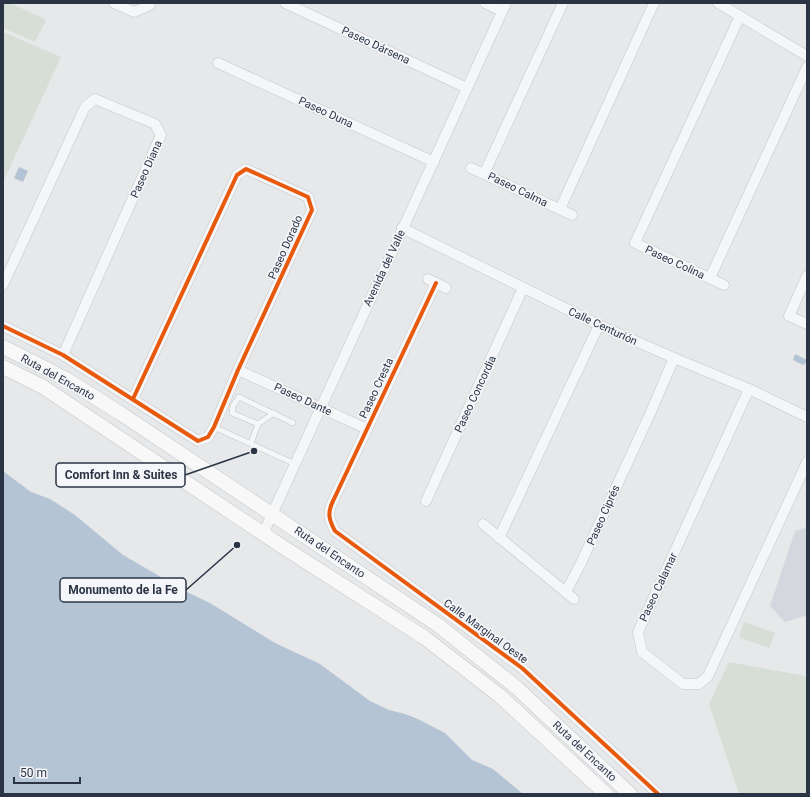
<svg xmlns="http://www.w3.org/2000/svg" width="810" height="797" viewBox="0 0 810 797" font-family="Roboto,sans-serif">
  <rect width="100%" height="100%" fill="#e6e8ea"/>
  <polygon fill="#d4d7dd" points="807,527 807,615 785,622 770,606 795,531"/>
  <g fill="#d6ded6">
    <polygon points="3,3 10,3 46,20 35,42 3,28"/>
    <polygon points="3,32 61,57 3,182"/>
    <polygon points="744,622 775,633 769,648 739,637"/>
    <polygon points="729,662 805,676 807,678 807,794 739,794 709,704"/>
  </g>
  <g fill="#b4c4d5">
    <polygon points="19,167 28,171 23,182 14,178"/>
    <polygon points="795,354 807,360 806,363 803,365 793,360"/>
    <polygon points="3,471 31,492 50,499 75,515 123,555 185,591 210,603 275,643 320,664 370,701 389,710 405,714 418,719 445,733 472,760 493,769 523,794 3,794"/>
  </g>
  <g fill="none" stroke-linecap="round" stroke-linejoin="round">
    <g stroke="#c4c6c8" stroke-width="6">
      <g id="lane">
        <polyline points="258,424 232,413 233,406 239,397 293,423"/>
        <polyline points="214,427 295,464"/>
        <polyline points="251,443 258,424 274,413"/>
      </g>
    </g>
    <g stroke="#c4c6c8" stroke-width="11">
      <g id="street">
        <polyline points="114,3 134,12 150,5 150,3"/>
        <polyline points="285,3 467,88"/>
        <polyline points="485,3 502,11"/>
        <polyline points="718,3 807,56"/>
        <polyline points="218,63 434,162"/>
        <polyline points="471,168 572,215"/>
        <polyline points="484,174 563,3"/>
        <polyline points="560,209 654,3"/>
        <polyline points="402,228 599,325 674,358 749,389 807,417"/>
        <polyline points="807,276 789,316 807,324"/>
        <polyline points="710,278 807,67"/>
        <polyline points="428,279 446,288"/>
        <path d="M436,283L333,501C327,513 329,520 335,531L522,668L658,794"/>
        <polyline points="3,285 85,107 95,99 155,124 161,135 63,355"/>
        <polyline points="724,285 635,243 740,16"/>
        <polyline points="3,326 63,355 198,441 208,437 214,427 238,370 312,210 308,197 246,169 237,175 133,399"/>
        <polyline points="238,370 367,429"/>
        <polyline points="749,389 638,632 642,652 683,684 699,684 708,676 807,462"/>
        <polyline points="426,501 523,288"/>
        <polyline points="483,524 574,599"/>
        <polyline points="263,534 506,3"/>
        <polyline points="499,538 599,325"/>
        <polyline points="566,592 581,563 650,414 674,358"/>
      </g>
    </g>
    <g stroke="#c4c6c8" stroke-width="15">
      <g id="secondary">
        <polyline points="3,347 33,362 66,379 123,415 438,625 517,688 630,794"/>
        <polyline points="3,367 43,387 283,547 425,638 500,696 606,794"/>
      </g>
    </g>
    <use href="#lane" stroke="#f5f6f7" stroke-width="5"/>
    <use href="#street" stroke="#f5f6f7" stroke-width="10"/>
    <use href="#secondary" stroke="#f8f8f8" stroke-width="14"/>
    <g stroke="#f4f6f9" stroke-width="6">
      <g id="cycleway">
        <path d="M436,283L333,501C327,513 329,520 335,531L522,668L658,794"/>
        <polyline points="3,326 63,355 198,441 208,437 214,427 238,370 312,210 308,197 246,169 237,175 133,399"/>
      </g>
    </g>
    <use href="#cycleway" stroke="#e8590c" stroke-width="4"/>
  </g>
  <g text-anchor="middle" stroke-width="3.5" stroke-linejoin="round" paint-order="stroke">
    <g font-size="11" fill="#2b3445" stroke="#f4f6f9">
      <text transform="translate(376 45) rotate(25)" y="4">Paseo Dársena</text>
      <text transform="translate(326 112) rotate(25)" y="4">Paseo Duna</text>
      <text transform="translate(146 169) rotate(-66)" y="4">Paseo Diana</text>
      <text transform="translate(518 189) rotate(26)" y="4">Paseo Calma</text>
      <text transform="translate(285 247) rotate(-66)" y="4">Paseo Dorado</text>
      <text transform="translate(675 262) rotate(25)" y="4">Paseo Colina</text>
      <text transform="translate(384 268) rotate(-65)" y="4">Avenida del Valle</text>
      <text transform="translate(603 326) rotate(25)" y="4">Calle Centurión</text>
      <text transform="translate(58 377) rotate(29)" y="4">Ruta del Encanto</text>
      <text transform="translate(376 388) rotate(-65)" y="4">Paseo Cresta</text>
      <text transform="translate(475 394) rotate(-65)" y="4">Paseo Concordia</text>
      <text transform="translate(303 399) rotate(25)" y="4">Paseo Dante</text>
      <text transform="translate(603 515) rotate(-66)" y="4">Paseo Ciprés</text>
      <text transform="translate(330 552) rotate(34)" y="4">Ruta del Encanto</text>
      <text transform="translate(658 587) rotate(-65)" y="4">Paseo Calamar</text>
      <text transform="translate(486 631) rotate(36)" y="4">Calle Marginal Oeste</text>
      <text transform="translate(585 751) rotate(43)" y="4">Ruta del Encanto</text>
    </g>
  </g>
  <path fill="none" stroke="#2b3445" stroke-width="1.5" d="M254 451L185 475M237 545L186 590"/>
  <g fill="#2b3445" stroke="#f4f6f9" stroke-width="1.5">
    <circle cx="254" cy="451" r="4"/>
    <circle cx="237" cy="545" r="4"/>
  </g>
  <g fill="#f4f6f9" stroke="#2b3445" stroke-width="1.5">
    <rect x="56" y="463" width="129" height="24" rx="4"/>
    <rect x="60" y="578" width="126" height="24" rx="4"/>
  </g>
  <g font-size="12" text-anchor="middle" font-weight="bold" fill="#2b3445">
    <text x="121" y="479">Comfort Inn &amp; Suites</text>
    <text x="123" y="594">Monumento de la Fe</text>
  </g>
  <rect width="810" height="797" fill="none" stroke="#2b3445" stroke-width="8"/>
  <path d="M14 777v6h66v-6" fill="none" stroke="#2b3445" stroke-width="2"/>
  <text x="20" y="777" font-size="12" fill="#2b3445" stroke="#f4f6f9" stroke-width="3" paint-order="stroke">50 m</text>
</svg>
